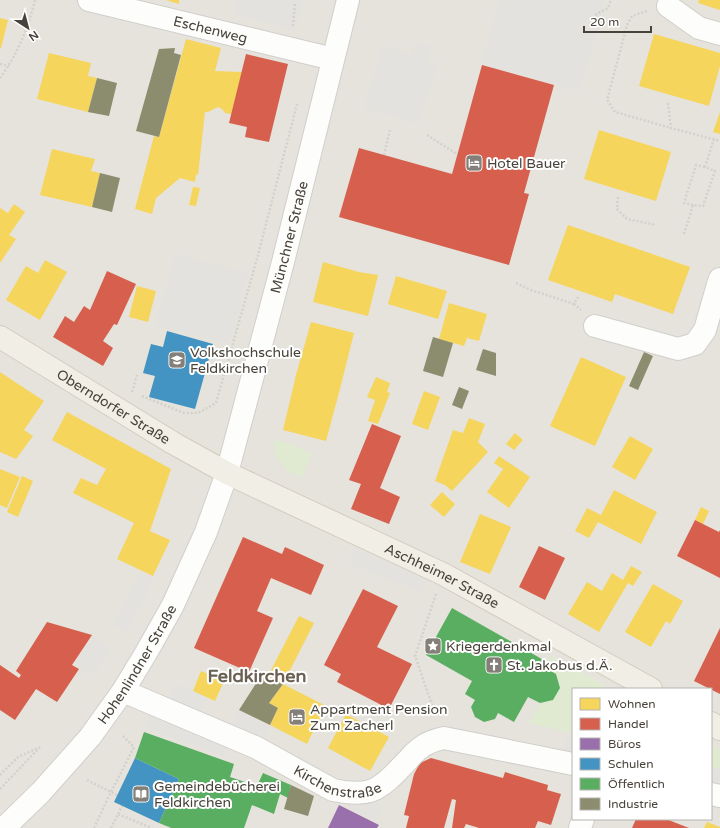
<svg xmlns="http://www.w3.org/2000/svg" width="720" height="828" viewBox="0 0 720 828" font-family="'Varela Round',sans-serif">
  <rect width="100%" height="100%" fill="#f2f1ee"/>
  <polygon fill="#e5e3dc" points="0,0 720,0 720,750 711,744 711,689 605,689 603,684 551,656 553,700 529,722 573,733 573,819 711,819 711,767 720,769 720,828 0,828"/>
  <g fill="#dfead1">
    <path d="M274,441C287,441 300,448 312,454L302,477L288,472L275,456Z"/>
    <polygon points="551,656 603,684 605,689 573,689 573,733 529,723 540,703 553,700 544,667"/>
    <polygon points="711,744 720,750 720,769 711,767"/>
  </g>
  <g fill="#e4e2df">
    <polygon points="237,0 304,0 294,31 233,13"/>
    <polygon points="499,0 605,0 580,91 481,64"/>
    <polygon points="417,41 432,46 427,60 437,64 418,124 364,108 383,46 412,55"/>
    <polygon points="175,254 248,273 230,344 156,326"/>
    <polygon points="355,548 427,578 421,593 348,563"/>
    <polygon points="141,573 154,580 127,632 113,625"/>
    <polygon points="93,637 111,649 93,675 75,663"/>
    <polygon points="175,683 207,697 200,713 168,699"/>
    <polygon points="238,711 270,726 264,740 232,725"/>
    <polygon points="150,714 229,743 224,757 145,727"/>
    <polygon points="565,738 573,739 573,752 563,751"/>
    <polygon points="711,767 720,769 720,784 711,782"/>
    <polygon points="352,795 369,799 383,806 376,821 347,807"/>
  </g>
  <g fill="#f6d55c">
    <polygon points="166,0 179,0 179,4"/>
    <polygon points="699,0 720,0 720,10 698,3"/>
    <polygon points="0,18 8,20 1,48 0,48"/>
    <polygon points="654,34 720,53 720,66 709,106 639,86"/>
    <polygon points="186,39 221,48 215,71 242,72 232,114 225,113 222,109 218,107 208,112 205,112 198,175 196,174 195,182 180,178 156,198 152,214 135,209 154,136 159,137"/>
    <polygon points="49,53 91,63 88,76 97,78 88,112 37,99"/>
    <polygon points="720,112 720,134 713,132"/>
    <polygon points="599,130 671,152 656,201 584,179"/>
    <polygon points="52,149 95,159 91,171 100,173 92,207 40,195"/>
    <polygon points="193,187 200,188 196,206 189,205"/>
    <polygon points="14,204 25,212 9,235 16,239 0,263 0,208 8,213"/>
    <polygon points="568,225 690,267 673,314 615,294 612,302 548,280"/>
    <polygon points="45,260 67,272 40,320 6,300 26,266 38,273"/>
    <polygon points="323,262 359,272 378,275 368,316 313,302"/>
    <polygon points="396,276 447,291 438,319 388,304"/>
    <polygon points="137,286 156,291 148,322 129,317"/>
    <polygon points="449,303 487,314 479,341 467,338 464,346 439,339"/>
    <polygon points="311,322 354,333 340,389 326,441 283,430 296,375"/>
    <polygon points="581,357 626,377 595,446 550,426"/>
    <polygon points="0,372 44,401 24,430 33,436 16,459 0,452"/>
    <polygon points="376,377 390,383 387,392 390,393 378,424 368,421 375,400 367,397"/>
    <polygon points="424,391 440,397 428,430 412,424"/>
    <polygon points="67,412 171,469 150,531 170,540 153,576 117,559 134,523 73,493 81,478 97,485 106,469 52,440"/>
    <polygon points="469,418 485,424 478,442 488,452 452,491 445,485 435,481 453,430 463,433"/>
    <polygon points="515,433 523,440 514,450 506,444"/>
    <polygon points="630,436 653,449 635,480 612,467"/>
    <polygon points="499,456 530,477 509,508 487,492 503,469 494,463"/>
    <polygon points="0,469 20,477 7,508 0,505"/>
    <polygon points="22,476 33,481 18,517 7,512"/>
    <polygon points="614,490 657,512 641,544 598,522 589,538 575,531 587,508 601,515"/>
    <polygon points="442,492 455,504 444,517 430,505"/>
    <polygon points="701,507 709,511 703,524 695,520"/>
    <polygon points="480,514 511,527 490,574 460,562"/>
    <polygon points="631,566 642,572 633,586 628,583 599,632 568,614 587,582 602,591 612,573 623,580"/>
    <polygon points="653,584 683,601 670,624 666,621 651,647 625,632"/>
    <polygon points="299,616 314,623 283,684 268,676"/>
    <polygon points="201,671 224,681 215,701 193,691"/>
    <polygon points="283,684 326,706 307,744 270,725 278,708 269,703"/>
    <polygon points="346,714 389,737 370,771 328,748"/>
    <polygon points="707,822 720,827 720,828 704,828"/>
  </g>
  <g fill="#d6604d">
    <polygon points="246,54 288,64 269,142 245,137 247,127 229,123"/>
    <polygon points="482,65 554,85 524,193 529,194 509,265 339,217 359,148 452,174"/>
    <polygon points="107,271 136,284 117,325 114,324 103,341 113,348 103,366 53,337 65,316 74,322 84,306 90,310"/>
    <polygon points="372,424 401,436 380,488 400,497 389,524 351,509 361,484 349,480"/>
    <polygon points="695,520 719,532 720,530 720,578 677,556"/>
    <polygon points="243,537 282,554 285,547 324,565 311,595 271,578 257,611 273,618 249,672 194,648"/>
    <polygon points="539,546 565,558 545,600 519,587"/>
    <polygon points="363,589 398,606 377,647 412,664 389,709 337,682 341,674 324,665"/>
    <polygon points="47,622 92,635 72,665 79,669 57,702 36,689 15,720 0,710 0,665 19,678 21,675 16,671"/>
    <polygon points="720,628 720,694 694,681"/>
    <polygon points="431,758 503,778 505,772 548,785 547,790 561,794 551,825 538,821 535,828 479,828 466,824 464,828 452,828 456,800 452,799 444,828 406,828 409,816 404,815 414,774 420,763"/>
    <polygon points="636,819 666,819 689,828 632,828"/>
  </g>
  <polygon fill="#9970ab" points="339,805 379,825 377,828 328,828"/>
  <g fill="#4393c3">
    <polygon points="167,331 213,344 195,409 149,397 155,376 143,373 151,344 163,347"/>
    <polygon points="135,758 179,779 159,823 114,802"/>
  </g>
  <g fill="#5aae61">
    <polygon points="452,608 547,662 544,667 556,674 560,688 553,700 540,703 528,697 514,722 498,713 495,719 484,722 475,717 471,707 475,700 465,694 472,681 426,655"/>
    <polygon points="144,732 234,764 230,777 257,786 263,773 291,785 288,798 280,794 274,814 252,805 244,828 171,828 159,823 179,779 135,758"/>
  </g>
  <g fill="#8c8c6e">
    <polygon points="175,48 174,53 181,55 159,137 136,131 159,49"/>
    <polygon points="97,78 117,83 109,116 88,112"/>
    <polygon points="100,173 120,178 112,212 92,207"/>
    <polygon points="433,337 453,343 443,377 423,371"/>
    <polygon points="483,349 496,353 496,376 476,370"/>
    <polygon points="644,352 653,356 638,390 629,386"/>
    <polygon points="459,387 469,391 462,409 452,405"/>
    <polygon points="262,674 283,684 269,703 278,708 270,725 239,710"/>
    <polygon points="291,785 314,796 308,816 284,809"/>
  </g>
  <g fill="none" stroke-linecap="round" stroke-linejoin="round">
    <g stroke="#d0cfcb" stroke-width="24">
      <g id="minor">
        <path id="s1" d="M89,0L333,59"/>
        <polyline points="668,6 699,28 720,34"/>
        <polyline points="595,326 678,349 695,344 705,330 719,281 720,279"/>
        <path id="s2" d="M123,691L255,747L333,790C343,792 360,794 370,791C385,786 397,771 408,760C411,756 415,752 419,749C426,743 434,740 444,738L573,764"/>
        <polyline points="711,794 720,796"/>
        <path id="s3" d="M4,828L41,792L90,737L123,691L146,653L173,605L206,532L227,473L283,262L348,0"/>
        <polyline points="580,828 583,819"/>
      </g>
    </g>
    <g stroke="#d2ccbe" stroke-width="24">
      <g id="major">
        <path id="s4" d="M0,337L173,443L227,473L443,574L651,689"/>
        <polyline points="711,723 720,729"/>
      </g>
    </g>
    <g stroke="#d2d1cc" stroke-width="2.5" stroke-dasharray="2 2" stroke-linecap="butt">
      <polyline points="647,11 632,16 627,25 607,100 615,112 671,128"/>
      <polyline points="595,15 608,8 611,0"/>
      <polyline points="293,26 295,2"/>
      <polyline points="0,64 9,66"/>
      <path d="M0,78C17,55 28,29 35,0"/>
      <polyline points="668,103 671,128 720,141"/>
      <polyline points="427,135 457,154"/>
      <polyline points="384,155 390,130"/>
      <polyline points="618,197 617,209 627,219 656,225"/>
      <polyline points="693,205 684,203 696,165 705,167"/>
      <polyline points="684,234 693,205 703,206 715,171 705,167 714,139"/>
      <polyline points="516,283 531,290 574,304"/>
      <polyline points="578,297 574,304 581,310"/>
      <polyline points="132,392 137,375"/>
      <polyline points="142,396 184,413 198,413 216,403 258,255 297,104"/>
      <polyline points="436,594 415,656 436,716"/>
      <polyline points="0,775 18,757 38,748"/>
      <polyline points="87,780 101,787"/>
      <polyline points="0,789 40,747"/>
      <polyline points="118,814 122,806"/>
      <polyline points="94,828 107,800 134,747 123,736"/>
      <polyline points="111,828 118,814 152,828"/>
      <polyline points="168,828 169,827"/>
    </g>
    <use href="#minor" stroke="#fdfdfc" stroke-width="22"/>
    <use href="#major" stroke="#f1eee6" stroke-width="22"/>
    <polyline stroke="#d2d1cc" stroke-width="2.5" stroke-dasharray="2 2" stroke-linecap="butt" points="101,787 117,795"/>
  </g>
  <defs>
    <g id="hotel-square" transform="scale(0.9)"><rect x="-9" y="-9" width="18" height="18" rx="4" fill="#848079" stroke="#fff"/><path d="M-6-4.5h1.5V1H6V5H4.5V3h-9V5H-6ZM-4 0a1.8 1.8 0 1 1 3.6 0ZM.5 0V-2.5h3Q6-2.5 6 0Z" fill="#fff"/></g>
    <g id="university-square" transform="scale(0.9)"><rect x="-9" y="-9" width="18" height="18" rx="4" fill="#848079" stroke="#fff"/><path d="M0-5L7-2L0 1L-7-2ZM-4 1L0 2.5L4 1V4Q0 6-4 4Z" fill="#fff"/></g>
    <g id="sight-square" transform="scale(0.9)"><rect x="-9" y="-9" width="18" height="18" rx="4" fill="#848079" stroke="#fff"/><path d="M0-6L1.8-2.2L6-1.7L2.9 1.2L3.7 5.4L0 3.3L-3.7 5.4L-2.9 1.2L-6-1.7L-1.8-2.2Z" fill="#fff"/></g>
    <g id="church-square" transform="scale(0.9)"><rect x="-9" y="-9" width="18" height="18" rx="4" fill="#848079" stroke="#fff"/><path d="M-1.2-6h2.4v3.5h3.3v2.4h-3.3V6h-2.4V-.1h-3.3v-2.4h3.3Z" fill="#fff"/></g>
    <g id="library-square" transform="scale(0.9)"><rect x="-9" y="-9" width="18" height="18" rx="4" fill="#848079" stroke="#fff"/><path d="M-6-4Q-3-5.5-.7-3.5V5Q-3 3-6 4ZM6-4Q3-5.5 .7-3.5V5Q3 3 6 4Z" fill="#fff"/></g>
  </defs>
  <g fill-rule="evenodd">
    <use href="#hotel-square" x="474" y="163"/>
    <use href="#university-square" x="177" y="360"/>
    <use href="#sight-square" x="433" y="646"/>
    <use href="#church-square" x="494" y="665"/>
    <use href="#hotel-square" x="297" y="717"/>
    <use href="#library-square" x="141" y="794"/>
  </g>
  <g text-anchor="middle" stroke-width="4" stroke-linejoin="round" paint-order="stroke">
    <g font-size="14" fill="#48433a" stroke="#fff">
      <text dy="5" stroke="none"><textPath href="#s1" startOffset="125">Eschenweg</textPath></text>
      <text dy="5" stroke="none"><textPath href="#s3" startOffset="668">Münchner Straße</textPath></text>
      <text dy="5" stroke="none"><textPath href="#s4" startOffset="133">Oberndorfer Straße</textPath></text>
      <text dy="5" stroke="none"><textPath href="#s4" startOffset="503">Aschheimer Straße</textPath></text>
      <text dy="5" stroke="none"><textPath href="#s3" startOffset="212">Hohenlindner Straße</textPath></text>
      <text dy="5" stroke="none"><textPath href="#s2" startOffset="235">Kirchenstraße</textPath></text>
    </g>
    <g font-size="14" fill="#48433a" stroke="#fff" text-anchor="start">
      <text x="487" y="168">Hotel Bauer</text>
      <text x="190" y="357">Volkshochschule<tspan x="190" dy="16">Feldkirchen</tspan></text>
      <text x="446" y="651">Kriegerdenkmal</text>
      <text x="507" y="670">St. Jakobus d.Ä.</text>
      <text x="310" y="714">Appartment Pension<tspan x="310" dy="16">Zum Zacherl</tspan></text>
      <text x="154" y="791">Gemeindebücherei<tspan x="154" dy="16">Feldkirchen</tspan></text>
    </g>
    <g font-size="18" font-weight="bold" fill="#6a6152" stroke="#fff">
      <text x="257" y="682">Feldkirchen</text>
    </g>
  </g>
  <rect x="572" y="688" width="140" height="132" fill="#ffffff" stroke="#b6b4b0"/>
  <rect x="580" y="698" width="20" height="12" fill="#f6d55c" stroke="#b6b4b0"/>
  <text x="608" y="708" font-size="12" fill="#48433a">Wohnen</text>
  <rect x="580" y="718" width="20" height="12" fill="#d6604d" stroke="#b6b4b0"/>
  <text x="608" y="728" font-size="12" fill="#48433a">Handel</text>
  <rect x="580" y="738" width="20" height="12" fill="#9970ab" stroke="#b6b4b0"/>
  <text x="608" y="748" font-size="12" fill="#48433a">Büros</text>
  <rect x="580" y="758" width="20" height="12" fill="#4393c3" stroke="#b6b4b0"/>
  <text x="608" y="768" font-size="12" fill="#48433a">Schulen</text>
  <rect x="580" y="778" width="20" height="12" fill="#5aae61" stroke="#b6b4b0"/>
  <text x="608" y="788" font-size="12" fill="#48433a">Öffentlich</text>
  <rect x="580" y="798" width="20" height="12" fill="#8c8c6e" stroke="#b6b4b0"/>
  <text x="608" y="808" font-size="12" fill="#48433a">Industrie</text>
  <g transform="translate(28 28) rotate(144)" stroke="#ffffff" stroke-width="3" paint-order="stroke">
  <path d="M0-3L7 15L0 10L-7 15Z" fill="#48433a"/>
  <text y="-6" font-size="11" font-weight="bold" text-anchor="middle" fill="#48433a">N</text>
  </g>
  <path d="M584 26v6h67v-6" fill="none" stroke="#48433a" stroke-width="2"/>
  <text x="590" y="26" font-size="12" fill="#48433a" stroke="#ffffff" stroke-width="3" paint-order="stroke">20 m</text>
</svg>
